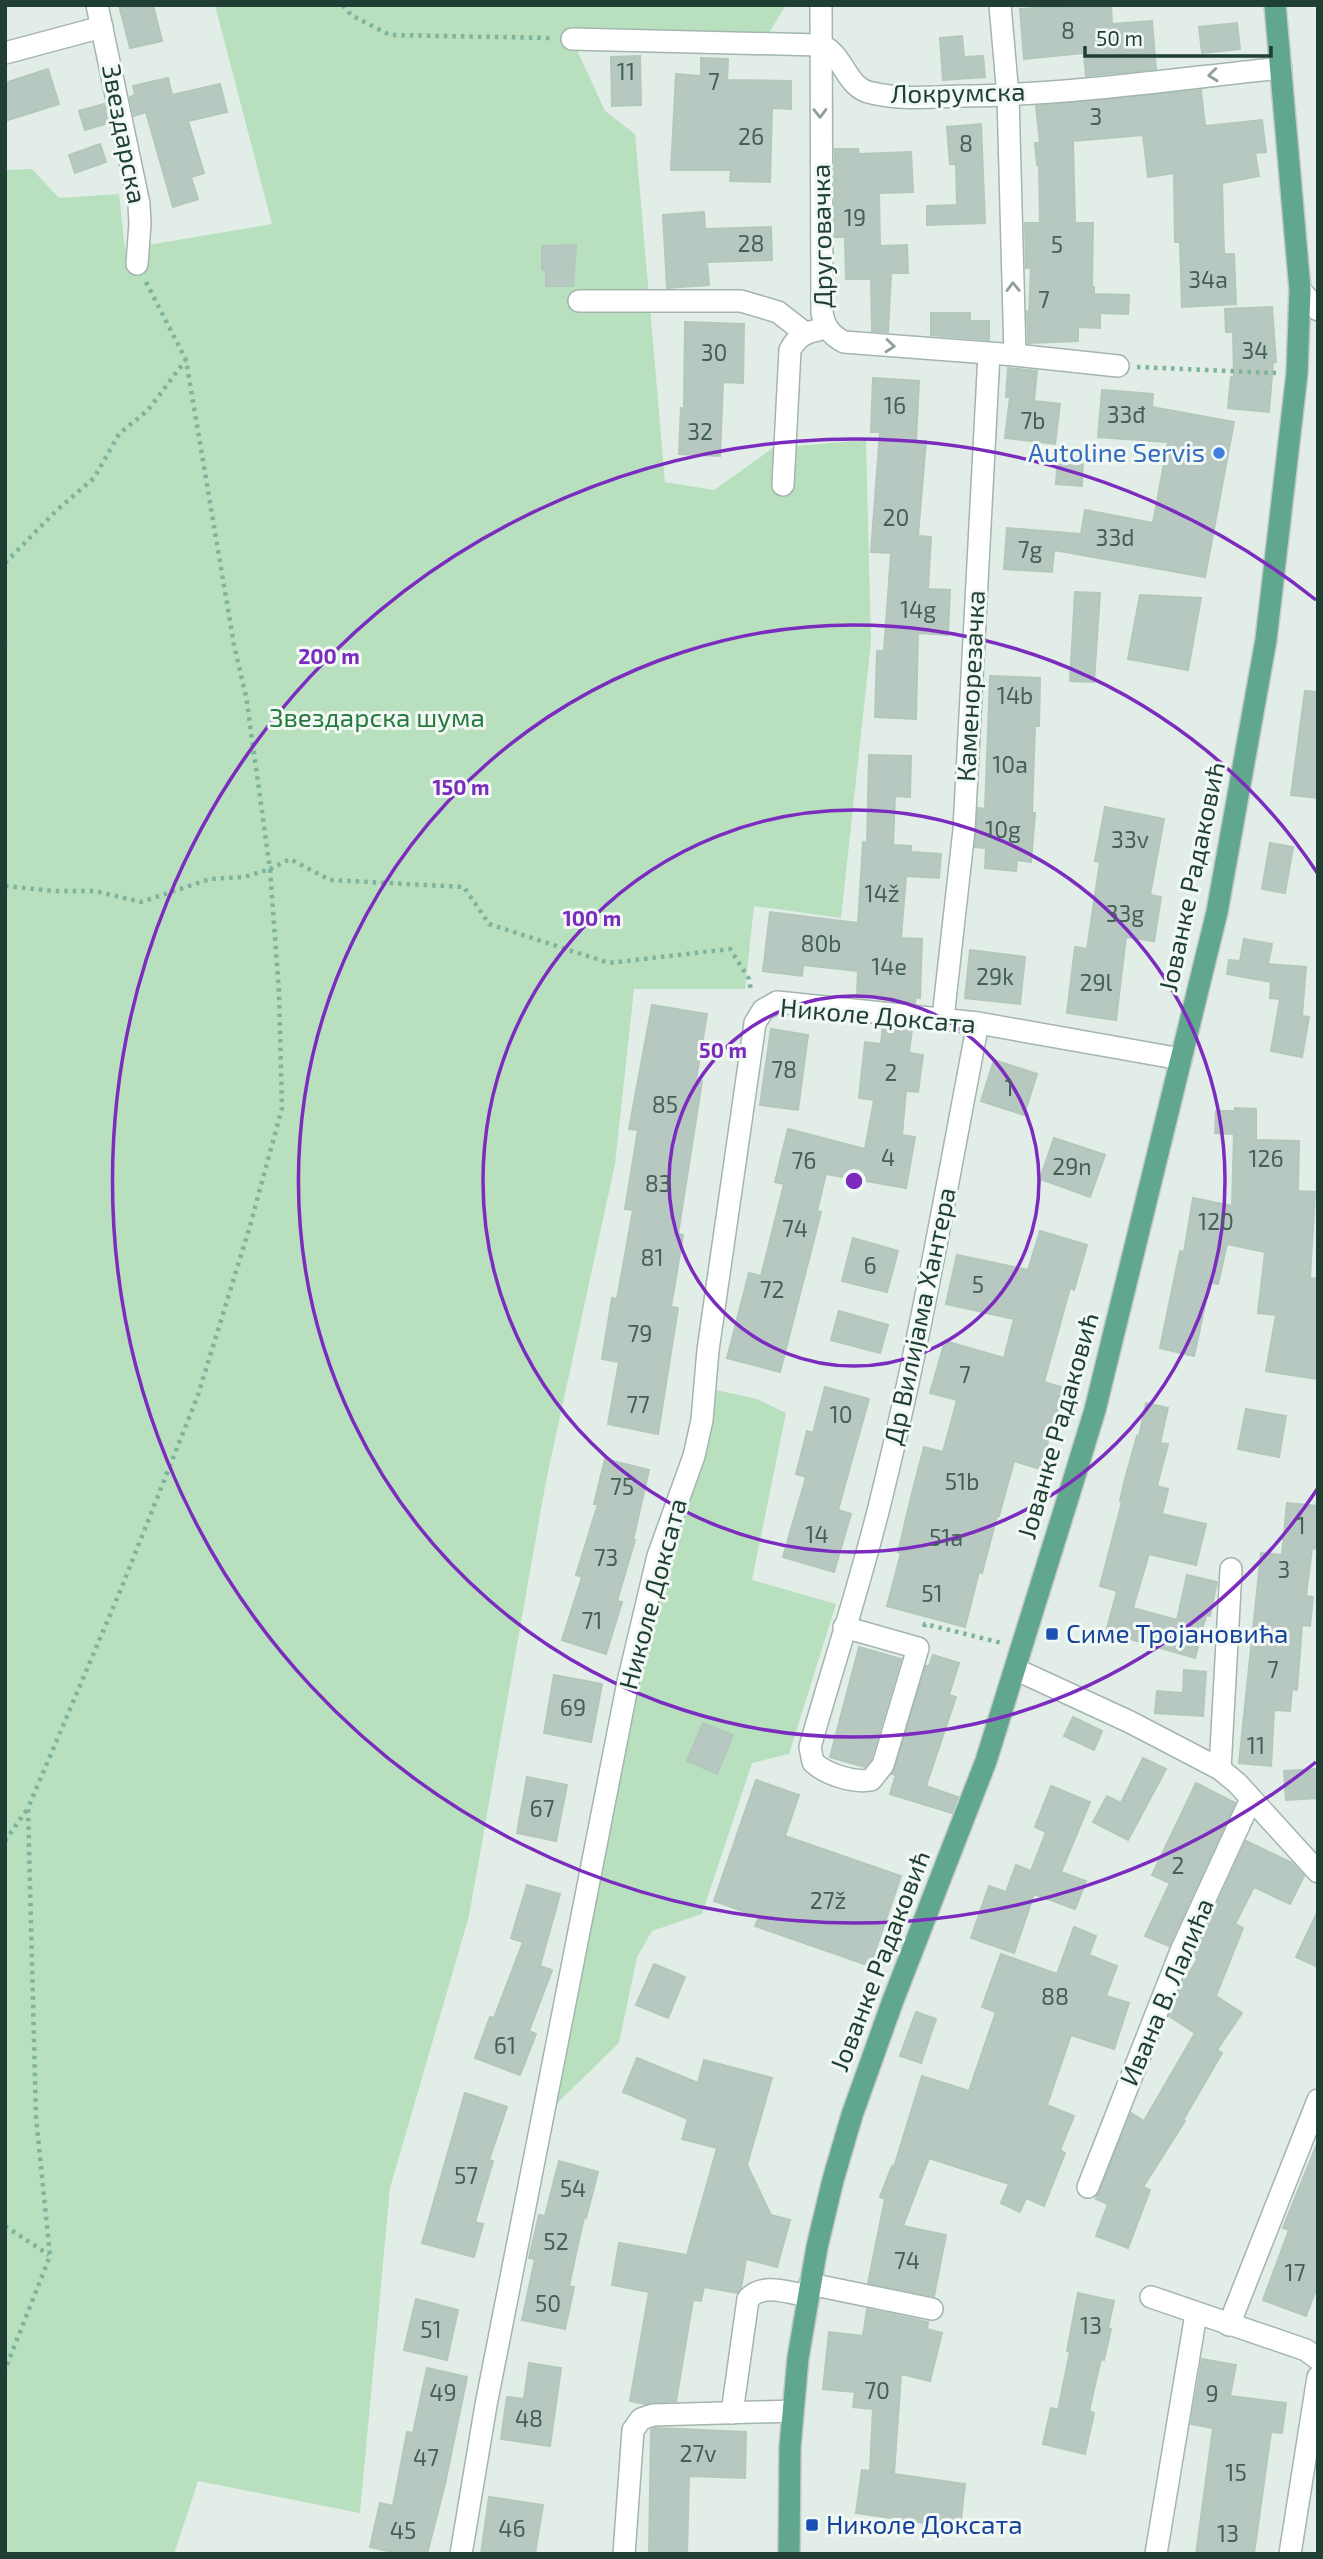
<svg xmlns="http://www.w3.org/2000/svg" width="1323" height="2559" viewBox="0 0 1323 2559" font-family="'Exo 2',sans-serif">
  <rect width="100%" height="100%" fill="#e1ede6"/>
  <g fill="#b8e0bf">
    <polygon points="215,5 786,5 766,38 572,39 605,111 635,134 665,482 714,490 773,448 866,440 871,642 841,918 754,906 745,989 634,989 615,1164 546,1481 469,1916 390,2188 360,2513 198,2481 174,2554 5,2554 5,170 32,169 59,198 119,194 125,249 272,224"/>
    <polygon points="707,1388 757,1399 786,1413 752,1580 836,1604 789,1754 752,1763 702,1914 652,1931 637,1957 619,2043 544,2116 628,1682"/>
  </g>
  <g fill="#b6c8bf" stroke="#b3c7bd" stroke-width="2">
    <polygon points="119,5 153,5 162,41 130,48"/>
    <polygon points="1086,5 1111,5 1112,24 1152,21 1156,69 1086,76 1084,53 1024,59 1020,9"/>
    <polygon points="1237,23 1240,49 1202,53 1199,27"/>
    <polygon points="962,36 964,57 983,56 985,77 943,80 940,38"/>
    <polygon points="640,56 641,105 612,106 611,57"/>
    <polygon points="701,58 728,59 727,80 791,81 791,109 772,108 770,182 730,181 731,170 671,170 676,74 701,76"/>
    <polygon points="48,69 59,104 5,121 5,83"/>
    <polygon points="168,78 172,95 220,84 227,112 188,121 204,173 191,177 198,199 173,207 146,112 134,116 130,97 135,95 133,86"/>
    <polygon points="1201,90 1205,126 1262,120 1266,152 1255,153 1259,176 1222,183 1224,254 1234,254 1236,304 1182,307 1180,242 1175,242 1174,173 1148,177 1143,135 1073,141 1075,223 1093,223 1092,287 1094,287 1094,294 1129,295 1128,314 1100,313 1100,328 1078,327 1078,341 1028,343 1027,312 1029,313 1031,268 1026,268 1025,223 1040,223 1039,165 1037,165 1035,143 1040,143 1036,106"/>
    <polygon points="104,104 108,123 85,130 79,111"/>
    <polygon points="981,124 985,223 927,225 927,206 957,205 956,164 950,164 947,127"/>
    <polygon points="100,144 106,162 75,173 69,155"/>
    <polygon points="835,149 858,149 859,154 911,152 913,192 879,193 880,246 907,245 908,273 891,273 888,332 872,331 871,279 846,279 845,237 835,237"/>
    <polygon points="704,212 705,229 771,227 772,260 707,262 709,285 667,288 663,215"/>
    <polygon points="576,245 573,286 546,286 546,270 542,270 542,246"/>
    <polygon points="1272,307 1276,362 1273,362 1269,412 1228,408 1231,377 1234,377 1233,332 1226,332 1225,309"/>
    <polygon points="931,313 970,313 970,321 989,321 989,340 931,335"/>
    <polygon points="685,322 744,324 743,383 723,382 720,456 679,454 681,408 684,409"/>
    <polygon points="1008,368 1037,371 1034,401 1060,404 1055,444 1005,438 1010,397 1006,397"/>
    <polygon points="873,378 919,381 916,441 926,441 918,536 931,537 928,589 950,590 948,635 918,633 916,719 875,717 877,651 884,651 891,553 871,552 880,432 871,432"/>
    <polygon points="1102,390 1153,394 1152,407 1234,422 1205,577 1054,550 1052,572 1004,569 1007,528 1081,534 1085,510 1153,523 1168,442 1098,437"/>
    <polygon points="1058,455 1083,457 1082,486 1056,484"/>
    <polygon points="1075,592 1100,593 1094,682 1070,681"/>
    <polygon points="1140,595 1201,598 1188,670 1128,659"/>
    <polygon points="990,676 1040,678 1039,726 1035,726 1032,813 1035,813 1031,862 1017,860 1016,871 985,868 986,848 975,847 978,808 985,809"/>
    <polygon points="1305,691 1318,692 1318,798 1291,795"/>
    <polygon points="869,755 911,756 910,797 895,796 893,845 911,846 911,852 941,854 939,878 906,876 901,938 922,939 920,998 916,997 915,1003 886,1000 886,996 857,995 858,971 803,965 802,976 763,971 770,912 858,923 863,842 867,843"/>
    <polygon points="1105,807 1164,819 1150,895 1161,897 1154,941 1126,937 1116,1020 1067,1013 1075,947 1087,949 1100,862 1095,861"/>
    <polygon points="1270,843 1293,847 1285,893 1262,889"/>
    <polygon points="1244,939 1272,944 1268,964 1306,967 1302,1016 1309,1017 1302,1057 1271,1051 1280,999 1270,998 1271,982 1227,974 1229,960 1240,961"/>
    <polygon points="970,950 1025,957 1020,1004 965,998"/>
    <polygon points="652,1005 707,1014 696,1080 702,1081 678,1234 683,1235 671,1307 678,1308 658,1434 608,1424 619,1362 602,1359 612,1298 617,1299 633,1210 625,1209 638,1130 629,1129"/>
    <polygon points="883,1026 912,1029 909,1053 923,1055 918,1092 906,1091 902,1135 915,1137 906,1188 826,1174 817,1211 821,1212 780,1372 727,1358 749,1273 761,1276 784,1184 775,1182 788,1129 865,1149 874,1100 859,1098 865,1042 881,1044"/>
    <polygon points="771,1029 808,1035 798,1110 760,1105"/>
    <polygon points="994,1060 1037,1074 1024,1115 981,1101"/>
    <polygon points="1235,1108 1256,1109 1256,1140 1299,1141 1298,1191 1315,1192 1310,1278 1318,1279 1318,1379 1266,1371 1276,1315 1258,1313 1265,1252 1227,1244 1218,1284 1210,1282 1194,1356 1160,1348 1180,1251 1184,1252 1193,1198 1232,1206 1234,1134 1215,1133 1216,1111 1235,1111"/>
    <polygon points="1054,1138 1105,1155 1090,1197 1040,1179"/>
    <polygon points="1040,1231 1087,1245 1074,1290 1070,1288 1044,1382 1064,1388 1040,1469 1014,1461 999,1516 997,1516 982,1573 979,1572 965,1627 887,1606 901,1553 898,1552 912,1493 924,1447 943,1452 957,1400 930,1393 945,1341 1004,1358 1014,1319 946,1304 957,1255 1028,1270"/>
    <polygon points="853,1238 898,1251 887,1292 842,1281"/>
    <polygon points="839,1311 888,1325 880,1353 831,1340"/>
    <polygon points="825,1387 869,1399 838,1510 851,1514 834,1572 783,1557 806,1477 796,1474 807,1431 813,1433"/>
    <polygon points="1146,1403 1168,1408 1160,1443 1168,1444 1157,1486 1168,1489 1162,1514 1206,1524 1196,1565 1149,1554 1133,1608 1177,1620 1187,1575 1217,1582 1210,1616 1206,1615 1195,1658 1106,1632 1117,1591 1100,1586 1122,1502 1120,1501 1125,1479 1137,1436 1139,1437"/>
    <polygon points="1246,1409 1286,1416 1279,1457 1238,1449"/>
    <polygon points="605,1459 649,1470 633,1540 635,1540 617,1601 622,1602 606,1654 562,1640 582,1577 576,1575 598,1504 594,1504"/>
    <polygon points="1287,1503 1318,1506 1318,1549 1312,1548 1306,1596 1313,1597 1310,1626 1302,1625 1297,1690 1292,1689 1290,1711 1274,1710 1271,1766 1239,1763 1261,1553 1282,1555"/>
    <polygon points="859,1647 901,1659 871,1759 865,1767 830,1757"/>
    <polygon points="933,1655 959,1663 949,1695 956,1697 926,1786 958,1797 952,1813 890,1794 896,1775 892,1774 926,1666 929,1666"/>
    <polygon points="1184,1670 1206,1672 1203,1716 1155,1713 1157,1691 1183,1693"/>
    <polygon points="554,1675 602,1684 591,1742 544,1733"/>
    <polygon points="1073,1717 1102,1731 1094,1750 1064,1736"/>
    <polygon points="703,1723 733,1735 717,1774 687,1761"/>
    <polygon points="1143,1758 1166,1769 1128,1840 1093,1822 1107,1796 1121,1803"/>
    <polygon points="1318,1769 1318,1798 1286,1800 1284,1771"/>
    <polygon points="527,1777 567,1785 556,1841 517,1833"/>
    <polygon points="756,1780 799,1795 785,1836 901,1876 870,1966 755,1926 759,1917 714,1901"/>
    <polygon points="1196,1783 1235,1803 1169,1946 1145,1936 1170,1883 1152,1875"/>
    <polygon points="1051,1786 1090,1802 1061,1872 1086,1881 1075,1909 1034,1894 1014,1953 971,1938 989,1886 1006,1892 1016,1865 1031,1871 1046,1832 1035,1827"/>
    <polygon points="1246,1841 1292,1863 1304,1876 1290,1904 1254,1887 1235,1924 1243,1928 1216,1996 1242,2013 1217,2050 1222,2053 1183,2120 1185,2121 1143,2187 1150,2190 1128,2248 1096,2236 1108,2204 1096,2199 1131,2113 1144,2121 1195,2033 1169,2016 1183,1981 1198,1959 1193,1956"/>
    <polygon points="527,1885 560,1894 540,1966 552,1970 529,2031 536,2034 520,2075 475,2058 490,2017 494,2018 523,1942 511,1938"/>
    <polygon points="1318,1911 1318,1967 1296,1957"/>
    <polygon points="1074,1927 1096,1936 1089,1955 1117,1966 1106,1996 1129,2003 1114,2049 1071,2035 1047,2105 1074,2116 1060,2150 1065,2153 1044,2206 1026,2198 1020,2212 1001,2203 1009,2184 929,2158 903,2226 946,2235 934,2296 868,2283 885,2199 880,2197 892,2166 894,2167 922,2076 969,2091 996,2012 982,2007 1001,1954 1057,1974"/>
    <polygon points="654,1964 685,1977 668,2018 636,2005"/>
    <polygon points="916,2012 936,2019 921,2063 900,2056"/>
    <polygon points="637,2058 698,2083 704,2060 772,2078 747,2165 771,2215 790,2220 777,2267 746,2259 741,2288 737,2293 704,2287 701,2301 693,2300 676,2401 645,2404 630,2401 649,2292 612,2285 619,2243 687,2255 717,2148 682,2139 688,2119 623,2092"/>
    <polygon points="465,2093 507,2107 489,2160 493,2161 475,2222 483,2224 474,2257 422,2243"/>
    <polygon points="1317,2144 1318,2284 1306,2316 1263,2300 1289,2230 1283,2228"/>
    <polygon points="559,2161 598,2172 586,2218 584,2217 569,2286 574,2287 565,2329 522,2320 535,2259 529,2258 539,2215 545,2216"/>
    <polygon points="1078,2293 1114,2301 1108,2328 1111,2329 1104,2360 1101,2359 1089,2411 1094,2413 1085,2454 1043,2444 1051,2408 1058,2410 1070,2352 1067,2351"/>
    <polygon points="416,2299 458,2310 447,2360 404,2350"/>
    <polygon points="867,2309 928,2322 927,2329 942,2333 930,2381 901,2374 894,2474 965,2484 960,2528 856,2513 862,2470 870,2471 873,2409 853,2407 855,2392 823,2389 829,2332 863,2336"/>
    <polygon points="1202,2359 1236,2365 1230,2396 1286,2403 1282,2433 1271,2432 1254,2554 1196,2554 1213,2428 1191,2424"/>
    <polygon points="529,2363 561,2368 550,2446 501,2439 507,2397 524,2399"/>
    <polygon points="427,2368 467,2377 445,2484 427,2554 401,2554 370,2547 380,2503 393,2506 407,2432 413,2433"/>
    <polygon points="655,2428 746,2432 745,2478 689,2476 687,2554 649,2554 651,2430"/>
    <polygon points="489,2497 543,2505 535,2554 481,2554"/>
  </g>
  <g fill="none" stroke-linecap="round" stroke-linejoin="round">
    <g stroke="#a3b5ad" stroke-width="24">
      <g id="minor">
        <polyline points="97,5 139,204 140,224 137,264"/>
        <path d="M821,5L822,312C824,327 831,335 844,342L1015,355L1118,366"/>
        <polyline points="1000,5 1008,96 1015,355"/>
        <path d="M572,39L819,45C844,51 844,88 872,93C901,100 932,97 962,96C1068,95 1175,79 1281,68"/>
        <polyline points="5,53 102,27"/>
        <polyline points="1300,290 1318,310"/>
        <polyline points="579,301 741,301 778,312 805,333"/>
        <path d="M783,485L790,350C797,337 804,333 818,330"/>
        <polyline points="943,1018 964,830 989,354"/>
        <path d="M844,1627L918,1648L883,1765L871,1780C853,1783 825,1774 813,1762L810,1747C834,1662 863,1576 883,1491C921,1337 948,1179 978,1023"/>
        <polyline points="1015,1669 1130,1722 1220,1769 1237,1783 1318,1872"/>
        <polyline points="1220,1769 1231,1569"/>
        <polyline points="1088,2187 1181,1951 1251,1799"/>
        <polyline points="810,2284 932,2309"/>
        <polyline points="1151,2297 1306,2350 1318,2359"/>
        <polyline points="1229,2325 1318,2100"/>
        <path d="M732,2413L748,2299C763,2282 789,2293 808,2296"/>
        <polyline points="461,2554 486,2405 628,1682 658,1556 694,1456 702,1420 708,1350 755,1023 763,1010 777,1002 978,1023 1181,1059"/>
        <polyline points="624,2554 633,2430 641,2419 653,2415 793,2411"/>
        <polyline points="1156,2554 1196,2314"/>
        <polyline points="1290,2554 1318,2377"/>
      </g>
    </g>
    <g stroke="#c0c9c6" stroke-width="24">
      <polyline id="major" points="789,2554 790,2447 798,2358 817,2247 833,2180 852,2115 892,2003 986,1761 1068,1498 1095,1410 1217,912 1266,640 1297,373 1300,290 1275,5"/>
    </g>
    <g stroke="#7eb39e" stroke-width="4.5" stroke-dasharray="3.5 5" stroke-linecap="butt">
      <polyline points="343,5 351,15 390,35 550,38"/>
      <polyline points="146,282 186,360 234,645 246,696 270,869 290,859 330,880 464,887 489,924 609,963 730,949 749,979 751,991"/>
      <polyline points="1137,367 1276,373"/>
      <polyline points="5,563 56,511 94,478 119,434 148,410 185,361"/>
      <polyline points="5,644 5,647"/>
      <polyline points="5,886 54,891 95,891 141,902 210,879 244,877 270,869 279,992 282,1108 250,1226 198,1395 121,1589 28,1808 36,2117 50,2256 5,2370"/>
      <polyline points="924,1627 925,1624 1002,1643"/>
      <polyline points="5,1841 28,1808"/>
      <polyline points="5,2226 49,2255"/>
    </g>
    <use href="#minor" stroke="#fff" stroke-width="21"/>
    <use href="#major" stroke="#61a78e" stroke-width="21"/>
  </g>
  <defs><path id="oneway-chevron" d="M-2-3.5L2.5 0L-2 3.5" fill="none" stroke-width="1.6" stroke-linecap="round" stroke-linejoin="round" transform="scale(1.75)"/></defs>
  <g stroke="#8f9f9a">
    <use href="#oneway-chevron" transform="translate(1213 75) rotate(174)"/>
    <use href="#oneway-chevron" transform="translate(820 113) rotate(89)"/>
    <use href="#oneway-chevron" transform="translate(1013 287) rotate(-91)"/>
    <use href="#oneway-chevron" transform="translate(890 346) rotate(5)"/>
  </g>
  <g fill="none" stroke="#7b2cbf" stroke-width="3.5">
    <circle cx="854" cy="1181" r="185"/>
    <circle cx="854" cy="1181" r="371"/>
    <path d="M1318 1488A556 556 0 1 1 1318 874"/>
    <path d="M1316 1762A742 742 0 1 1 1316 600"/>
  </g>
  <circle fill="#3f7fe0" stroke="#f2f9f5" stroke-width="2.5" cx="1219" cy="453" r="7"/>
  <g fill="#1a4fb4" stroke="#f2f9f5" stroke-width="2.5">
    <rect x="1045" y="1627" width="14" height="14" rx="3.5"/>
    <rect x="805" y="2518" width="14" height="14" rx="3.5"/>
  </g>
  <g text-anchor="middle" stroke-width="6" stroke-linejoin="round" paint-order="stroke">
    <g font-size="23" fill="#456157">
      <text x="1068" y="39">8</text>
      <text x="626" y="80">11</text>
      <text x="714" y="90">7</text>
      <text x="1096" y="125">3</text>
      <text x="751" y="145">26</text>
      <text x="966" y="152">8</text>
      <text x="855" y="226">19</text>
      <text x="751" y="252">28</text>
      <text x="1057" y="253">5</text>
      <text x="1208" y="288">34a</text>
      <text x="1044" y="308">7</text>
      <text x="1255" y="359">34</text>
      <text x="714" y="361">30</text>
      <text x="895" y="414">16</text>
      <text x="1126" y="423">33đ</text>
      <text x="1033" y="429">7b</text>
      <text x="700" y="440">32</text>
      <text x="896" y="526">20</text>
      <text x="1115" y="546">33d</text>
      <text x="1030" y="558">7g</text>
      <text x="918" y="618">14g</text>
      <text x="1015" y="704">14b</text>
      <text x="1010" y="773">10a</text>
      <text x="1003" y="838">10g</text>
      <text x="1130" y="848">33v</text>
      <text x="882" y="902">14ž</text>
      <text x="1125" y="922">33g</text>
      <text x="821" y="952">80b</text>
      <text x="889" y="975">14e</text>
      <text x="995" y="985">29k</text>
      <text x="1096" y="991">29l</text>
      <text x="784" y="1078">78</text>
      <text x="891" y="1081">2</text>
      <text x="1009" y="1096">1</text>
      <text x="665" y="1113">85</text>
      <text x="888" y="1166">4</text>
      <text x="1266" y="1167">126</text>
      <text x="804" y="1169">76</text>
      <text x="1072" y="1175">29n</text>
      <text x="658" y="1192">83</text>
      <text x="1216" y="1230">120</text>
      <text x="795" y="1237">74</text>
      <text x="652" y="1266">81</text>
      <text x="870" y="1274">6</text>
      <text x="978" y="1293">5</text>
      <text x="772" y="1298">72</text>
      <text x="640" y="1342">79</text>
      <text x="965" y="1383">7</text>
      <text x="638" y="1413">77</text>
      <text x="841" y="1423">10</text>
      <text x="962" y="1490">51b</text>
      <text x="622" y="1495">75</text>
      <text x="1301" y="1534">1</text>
      <text x="817" y="1543">14</text>
      <text x="946" y="1546">51a</text>
      <text x="606" y="1566">73</text>
      <text x="1284" y="1578">3</text>
      <text x="932" y="1602">51</text>
      <text x="592" y="1629">71</text>
      <text x="1273" y="1678">7</text>
      <text x="573" y="1716">69</text>
      <text x="1256" y="1754">11</text>
      <text x="542" y="1817">67</text>
      <text x="1178" y="1874">2</text>
      <text x="828" y="1909">27ž</text>
      <text x="1055" y="2005">88</text>
      <text x="505" y="2054">61</text>
      <text x="466" y="2184">57</text>
      <text x="573" y="2197">54</text>
      <text x="556" y="2250">52</text>
      <text x="907" y="2269">74</text>
      <text x="1295" y="2281">17</text>
      <text x="548" y="2312">50</text>
      <text x="1091" y="2334">13</text>
      <text x="431" y="2338">51</text>
      <text x="877" y="2399">70</text>
      <text x="443" y="2401">49</text>
      <text x="1212" y="2402">9</text>
      <text x="529" y="2427">48</text>
      <text x="698" y="2462">27v</text>
      <text x="426" y="2466">47</text>
      <text x="1236" y="2481">15</text>
      <text x="512" y="2537">46</text>
      <text x="403" y="2539">45</text>
      <text x="1228" y="2542">13</text>
    </g>
    <g font-size="26" fill="#1f3f34" stroke="#f2f9f5">
      <text transform="translate(958 93) rotate(-1)" y="9">Локрумска</text>
      <text transform="translate(124 134) rotate(79)" y="9">Звездарска</text>
      <text transform="translate(822 236) rotate(-91)" y="9">Друговачка</text>
      <text transform="translate(971 686) rotate(-87)" y="9">Каменорезачка</text>
      <text transform="translate(1192 877) rotate(-78)" y="9">Јованке Радаковић</text>
      <text transform="translate(878 1016) rotate(5)" y="9">Николе Доксата</text>
      <text transform="translate(920 1316) rotate(-78)" y="9">Др Вилијама Хантера</text>
      <text transform="translate(1058 1426) rotate(-74)" y="9">Јованке Радаковић</text>
      <text transform="translate(653 1594) rotate(-75)" y="9">Николе Доксата</text>
      <text transform="translate(880 1961) rotate(-69)" y="9">Јованке Радаковић</text>
      <text transform="translate(1167 1992) rotate(-67)" y="9">Ивана В. Лалића</text>
    </g>
    <g font-size="26" fill="#366cbe" stroke="#f2f9f5" text-anchor="end">
      <text x="1205" y="462">Autoline Servis</text>
    </g>
    <g font-size="26" fill="#267a3e" stroke="#f2f9f5">
      <text x="377" y="727">Звездарска шума</text>
    </g>
    <g font-size="26" fill="#164399" stroke="#f2f9f5" text-anchor="start">
      <text x="1066" y="1643">Симе Тројановића</text>
      <text x="826" y="2534">Николе Доксата</text>
    </g>
  </g>
  <circle cx="854" cy="1181" r="10" fill="#7b2cbf" stroke="#f2f9f5" stroke-width="3.5"/>
  <g font-size="21" text-anchor="middle" font-weight="bold" fill="#7b2cbf" stroke="#f2f9f5" stroke-width="6" stroke-linejoin="round" paint-order="stroke">
    <text x="329" y="664">200 m</text>
    <text x="461" y="795">150 m</text>
    <text x="592" y="926">100 m</text>
    <text x="723" y="1058">50 m</text>
  </g>
  <rect width="1323" height="2559" fill="none" stroke="#1f3f34" stroke-width="14"/>
  <path d="M1085 46v10h186v-10" fill="none" stroke="#1f3f34" stroke-width="3.5"/>
  <text x="1096" y="46" font-size="21" fill="#1f3f34" stroke="#f2f9f5" stroke-width="5" paint-order="stroke">50 m</text>
</svg>
